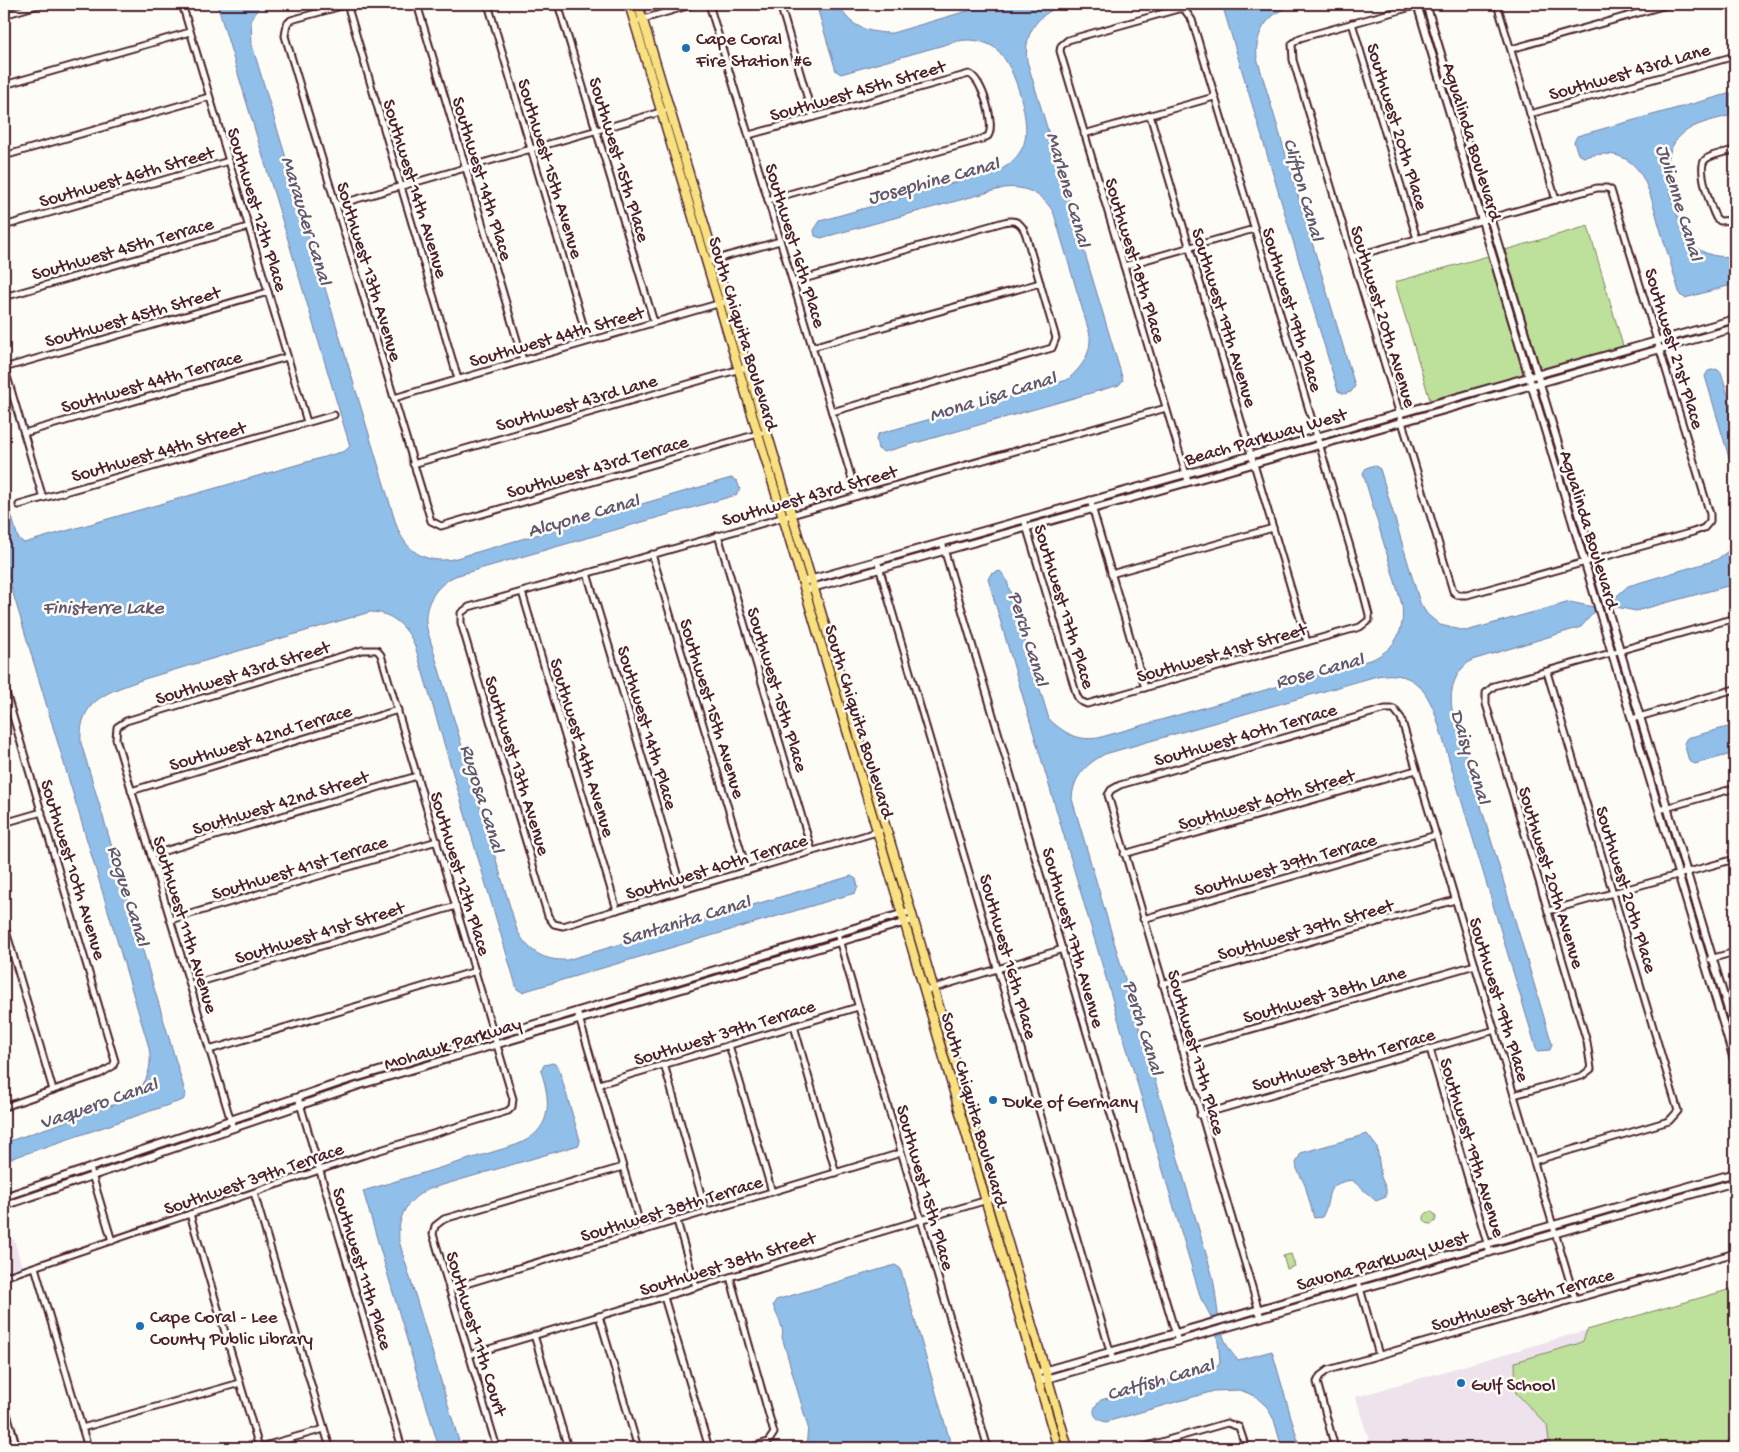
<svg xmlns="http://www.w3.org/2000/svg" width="1739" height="1452" viewBox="0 0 1739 1452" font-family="'Gochi Hand',sans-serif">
  <rect width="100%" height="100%" fill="#fdfcf7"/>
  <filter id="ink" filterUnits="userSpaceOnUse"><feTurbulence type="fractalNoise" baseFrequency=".02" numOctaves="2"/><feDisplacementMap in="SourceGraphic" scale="10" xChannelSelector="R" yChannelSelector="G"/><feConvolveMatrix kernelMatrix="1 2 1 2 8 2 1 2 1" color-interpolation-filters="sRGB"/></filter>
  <g filter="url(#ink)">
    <g fill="#eee2ec">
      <polygon points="14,1239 23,1271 4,1278 4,1240"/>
      <polygon points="1587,1330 1583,1341 1577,1344 1515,1363 1516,1393 1547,1425 1550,1448 1371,1448 1356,1397"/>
    </g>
    <g fill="#bde19b" stroke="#848063">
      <polygon points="1588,226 1623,346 1543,368 1539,364 1505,250"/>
      <polygon points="1488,256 1523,373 1520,375 1430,400 1395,282"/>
      <circle cx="1430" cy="1218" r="6"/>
      <polygon points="1291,1254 1295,1266 1287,1269 1283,1256"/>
      <polygon points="1735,1288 1735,1314 1731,1317 1735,1326 1735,1431 1723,1448 1550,1448 1547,1425 1516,1393 1515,1362 1577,1344 1583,1341 1587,1330"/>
    </g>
    <g fill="#90bfea" stroke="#747f9e">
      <path d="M217,4H260L251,21L252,45L396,524C405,551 425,564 453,559L731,478L737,481L740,489L736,495L455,576C435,586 422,606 427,629L517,930C528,951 543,961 567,960L851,876L856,879L858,887L855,893L522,992L517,989L415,646C407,627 392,612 370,612L144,679C110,692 78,698 81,743L186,1095L183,1100L4,1161V1143L127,1100C147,1087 154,1067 148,1044L4,563V489L18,538L24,543L345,451L350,446Z"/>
      <path d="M816,4H839C848,27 869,33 892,33L991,4H1068C1040,11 1023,31 1027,61L1123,380L1119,385L884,452L878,449L876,439L878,434L1067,380C1082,367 1091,355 1090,335L1054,214C1045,195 1025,185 1004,188L821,238L815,236L814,230L820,221L1002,169C1013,162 1022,153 1025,140C1030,118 1013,57 992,46C981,40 969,39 958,41L841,74L836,71Z"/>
      <path d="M1222,4H1296C1271,11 1254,30 1257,58L1355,386L1351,392L1344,394L1338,391Z"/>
      <path d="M1735,92V114C1717,120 1693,122 1679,137C1672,144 1668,155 1667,165C1665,181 1681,233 1692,244C1703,255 1721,259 1735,255V284L1685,298L1680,295C1673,271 1666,248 1659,225C1647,182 1639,143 1584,157L1578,154L1574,142L1577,136Z"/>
      <polygon points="1716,369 1721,372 1735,418 1735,478 1705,376 1708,371"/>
      <path d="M1374,465L1380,469L1420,603L1427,614L1440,625L1466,631L1570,602L1594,607L1595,611L1581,627L1472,660C1455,671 1449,689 1452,709L1552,1044L1550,1050L1537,1051L1436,716C1425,686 1411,670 1377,676L1105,754C1086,764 1073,777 1072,799L1212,1274C1219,1302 1215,1338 1238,1360L1272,1351L1300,1448H1282L1274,1420L1267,1407L1255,1396L1240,1390L1214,1391L1106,1422C1092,1419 1090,1409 1101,1400L1218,1366L1220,1362C1218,1335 1216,1323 1201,1299L988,579L991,574L1000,571L1006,578L1049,719C1064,733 1077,741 1098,738L1373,659C1396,648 1405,630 1402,605L1363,473L1366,468Z"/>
      <polygon points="1735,546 1735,584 1636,611 1611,606 1610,602 1628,586 1716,560"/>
      <polygon points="1735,725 1735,753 1695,764 1689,761 1684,743 1687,738"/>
      <path d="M553,1063L558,1066L580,1140L579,1145L429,1189C407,1199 397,1217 399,1241L461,1448H439L363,1191L516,1145C552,1131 552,1104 541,1071L544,1065Z"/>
      <path d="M1367,1134L1377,1147L1381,1177L1386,1189V1197L1376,1201L1352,1180C1320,1185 1334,1197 1322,1217L1314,1218L1305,1185L1297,1169L1296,1163L1301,1153Z"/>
      <path d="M895,1265L900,1268L952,1448H806L808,1427L782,1337C785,1328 776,1315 773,1305L776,1300Z"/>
    </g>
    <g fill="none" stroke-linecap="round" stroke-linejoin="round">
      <g stroke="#4a1f2b" stroke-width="9">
        <g id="minor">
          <polyline points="182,4 307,422"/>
          <polyline points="347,4 458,379"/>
          <polyline points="349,4 291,20 287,24 285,36 431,521 441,526 761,433"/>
          <polyline points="417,4 523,360"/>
          <polyline points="488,4 588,341"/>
          <polyline points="558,4 654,322"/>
          <polyline points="709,4 857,496"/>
          <polyline points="780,4 813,117"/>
          <polyline points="1497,4 1556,200"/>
          <polyline points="4,15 41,4"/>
          <polyline points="640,20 694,4"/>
          <polyline points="1352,23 1417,239"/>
          <polyline points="1511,49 1670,4"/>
          <polyline points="4,85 190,32"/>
          <polyline points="1530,114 1735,56"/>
          <polyline points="1150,115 1307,642"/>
          <polyline points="1084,134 1214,97"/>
          <path d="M749,135L969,74C982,78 996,125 988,136L982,139L768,200"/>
          <path d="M1735,150C1727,152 1711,154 1705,160C1697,168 1711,208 1716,218L1720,221L1735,220"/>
          <polyline points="4,156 209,97"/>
          <polyline points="336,205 664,111"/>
          <polyline points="4,226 229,161"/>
          <polyline points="1352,257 1597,188 1607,188 1611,190 1710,514 1710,521 1704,528 1693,532 1467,595 1457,595 1453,591 1293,60 1292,44 1300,38 1422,4"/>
          <polyline points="706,262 780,241"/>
          <polyline points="1124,266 1254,229"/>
          <path d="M793,282L1004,222C1016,219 1022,223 1026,235L1056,338L1052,348L832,412"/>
          <polyline points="4,297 248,227"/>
          <polyline points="812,347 1040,283"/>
          <polyline points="4,366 43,498"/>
          <polyline points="4,368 268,292"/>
          <polyline points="394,398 728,301"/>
          <polyline points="24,433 287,357"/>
          <polyline points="413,464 747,367"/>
          <polyline points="1090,500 1145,688"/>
          <polyline points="19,505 334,415"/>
          <polyline points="1024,519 1077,696 1080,701 1087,704 1360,627 1369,620 1369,615 1360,580 1192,20 1184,9 1178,9 1068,40 1061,46 1060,51 1188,481"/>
          <polyline points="718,535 812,851"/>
          <polyline points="942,542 1178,1342"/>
          <polyline points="652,554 747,871"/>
          <polyline points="877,560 1113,1361"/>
          <polyline points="587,573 682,890"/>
          <polyline points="1111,574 1273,528"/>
          <polyline points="522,592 617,910"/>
          <polyline points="4,686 115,1061 113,1066 100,1074 4,1107"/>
          <polyline points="1632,719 1735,689"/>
          <polyline points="131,791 398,710"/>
          <polyline points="1659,810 1735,788"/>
          <polyline points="4,823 42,812"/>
          <polyline points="880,831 563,926 554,924 548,916 461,623 461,613 469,607 1166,408"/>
          <polyline points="1124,854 1416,770"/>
          <polyline points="151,855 417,776"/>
          <polyline points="1548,911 1735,859"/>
          <polyline points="1143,919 1436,835"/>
          <polyline points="170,920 437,841"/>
          <polyline points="4,924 53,1090"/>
          <polyline points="837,933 988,1448"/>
          <polyline points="1710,959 1735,952"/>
          <polyline points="1162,984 1455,900"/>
          <polyline points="190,985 456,906"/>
          <polyline points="925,991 1063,949"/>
          <polyline points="577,1011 642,1231"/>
          <polyline points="794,1026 836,1173"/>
          <polyline points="729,1045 772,1192"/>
          <polyline points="1182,1049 1475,965"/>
          <polyline points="1430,1049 1490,1253"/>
          <polyline points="209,1050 476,971"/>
          <polyline points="664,1064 706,1212"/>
          <polyline points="599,1084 858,1007"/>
          <polyline points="1514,1095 1582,1076 1591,1069 1587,1042 1486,704 1486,693 1494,686 1735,618"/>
          <polyline points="298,1097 402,1448"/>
          <polyline points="1200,1115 1495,1030"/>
          <polyline points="1534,1161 1669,1121 1678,1111 1547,672"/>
          <polyline points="90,1168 112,1241"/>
          <polyline points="254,1193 330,1448"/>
          <polyline points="190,1214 259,1447"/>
          <polyline points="677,1221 696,1287"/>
          <polyline points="35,1267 88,1448"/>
          <polyline points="4,1277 364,1155 508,1111 512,1107 513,1099 381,655 377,650 362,650 126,721 117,727 116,739 233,1128"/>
          <polyline points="730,1277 774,1433 768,1442 748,1448"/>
          <polyline points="1358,1281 1379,1355"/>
          <polyline points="449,1289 901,1153"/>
          <polyline points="664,1297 709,1448"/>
          <polyline points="599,1316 638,1448"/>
          <polyline points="1261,1318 1108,795 1111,790 1120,785 1385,709 1394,709 1401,718 1575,1299"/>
          <polyline points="534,1335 568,1448"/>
          <polyline points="469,1355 994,1198"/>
          <polyline points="4,1403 17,1448"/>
          <polyline points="82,1428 240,1383"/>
          <polyline points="257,1448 324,1429"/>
          <polyline points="497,1448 433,1234 435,1226 444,1219 623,1167"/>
          <polyline points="1140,1448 1227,1423 1239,1427 1246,1448"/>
          <polyline points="1335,1448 1317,1382 1320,1376 1328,1370 1735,1253"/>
        </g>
      </g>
      <g stroke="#4a1f2b" stroke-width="10">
        <g id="tertiary">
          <polyline points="1417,4 1735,1063"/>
          <polyline points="1426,4 1735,1033"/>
          <polyline points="802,582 1735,319"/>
          <polyline points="805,590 1735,328"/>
          <polyline points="4,1197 342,1082 911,911"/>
          <polyline points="4,1206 357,1086 913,920"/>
          <polyline points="1036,1373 1735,1173"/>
          <polyline points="1039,1381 1735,1182"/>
          <polyline points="1730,1448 1735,1440"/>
        </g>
      </g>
      <g stroke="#4a1f2b" stroke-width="11">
        <g id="primary">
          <polyline points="629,4 902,914 1058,1448"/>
          <polyline points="638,4 911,911 1068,1448"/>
        </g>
      </g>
      <use href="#minor" stroke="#fdfcf7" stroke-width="5"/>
      <use href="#tertiary" stroke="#fdfcf7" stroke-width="6"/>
      <use href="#primary" stroke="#f9e181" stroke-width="8"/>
    </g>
  </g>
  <g fill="#1f6fb2" stroke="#fdfcf7" stroke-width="2">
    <circle cx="686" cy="48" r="5"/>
    <circle cx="993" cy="1100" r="5"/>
    <circle cx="140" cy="1326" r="5"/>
    <circle cx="1461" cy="1383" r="5"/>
  </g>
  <g text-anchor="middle" stroke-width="5" stroke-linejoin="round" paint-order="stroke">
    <g font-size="19" fill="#4a1f2b" stroke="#fdfcf7" text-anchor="start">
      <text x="696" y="44">Cape Coral<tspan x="696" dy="22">Fire Station #6</tspan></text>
      <text x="1003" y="1107">Duke of Germany</text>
      <text x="150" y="1322">Cape Coral - Lee<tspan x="150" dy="22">County Public Library</tspan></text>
      <text x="1471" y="1390">Gulf School</text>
    </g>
    <g font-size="19" fill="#4a1f2b" stroke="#fdfcf7">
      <text transform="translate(1629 70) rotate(-16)" y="7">Southwest 43rd Lane</text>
      <text transform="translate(857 89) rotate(-16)" y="7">Southwest 45th Street</text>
      <text transform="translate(1399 126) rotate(73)" y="7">Southwest 20th Place</text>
      <text transform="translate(1474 141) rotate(73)" y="7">Agualinda Boulevard</text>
      <text transform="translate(621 159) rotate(73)" y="7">Southwest 15th Place</text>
      <text transform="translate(552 168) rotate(73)" y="7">Southwest 15th Avenue</text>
      <text transform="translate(126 175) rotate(-16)" y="7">Southwest 46th Street</text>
      <text transform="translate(484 178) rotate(73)" y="7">Southwest 14th Place</text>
      <text transform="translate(417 188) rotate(73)" y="7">Southwest 14th Avenue</text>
      <text transform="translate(259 209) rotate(73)" y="7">Southwest 12th Place</text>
      <text transform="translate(797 245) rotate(73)" y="7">Southwest 16th Place</text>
      <text transform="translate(122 247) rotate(-16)" y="7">Southwest 45th Terrace</text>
      <text transform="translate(1137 260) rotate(73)" y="7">Southwest 18th Place</text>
      <text transform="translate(371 271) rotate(73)" y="7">Southwest 13th Avenue</text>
      <text transform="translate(1294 309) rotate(73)" y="7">Southwest 19th Place</text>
      <text transform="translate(132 315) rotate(-16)" y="7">Southwest 45th Street</text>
      <text transform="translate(1385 316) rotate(73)" y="7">Southwest 20th Avenue</text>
      <text transform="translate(1226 317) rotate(73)" y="7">Southwest 19th Avenue</text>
      <text transform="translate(745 333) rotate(73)" y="7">South Chiquita Boulevard</text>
      <text transform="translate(556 335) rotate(-16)" y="7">Southwest 44th Street</text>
      <text transform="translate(1676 348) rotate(73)" y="7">Southwest 21st Place</text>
      <text transform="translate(151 380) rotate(-16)" y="7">Southwest 44th Terrace</text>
      <text transform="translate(576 401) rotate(-16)" y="7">Southwest 43rd Lane</text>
      <text transform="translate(1265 435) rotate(-16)" y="7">Beach Parkway West</text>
      <text transform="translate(158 450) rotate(-16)" y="7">Southwest 44th Street</text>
      <text transform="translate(597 465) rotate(-16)" y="7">Southwest 43rd Terrace</text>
      <text transform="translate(809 494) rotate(-16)" y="7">Southwest 43rd Street</text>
      <text transform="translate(1591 529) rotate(73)" y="7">Agualinda Boulevard</text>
      <text transform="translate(1066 606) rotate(73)" y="7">Southwest 17th Place</text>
      <text transform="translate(1221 651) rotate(-16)" y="7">Southwest 41st Street</text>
      <text transform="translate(242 671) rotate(-17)" y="7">Southwest 43rd Street</text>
      <text transform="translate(779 689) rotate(73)" y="7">Southwest 15th Place</text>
      <text transform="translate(714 708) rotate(73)" y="7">Southwest 15th Avenue</text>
      <text transform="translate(861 721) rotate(73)" y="7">South Chiquita Boulevard</text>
      <text transform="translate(649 727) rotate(73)" y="7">Southwest 14th Place</text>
      <text transform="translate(1245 733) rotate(-16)" y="7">Southwest 40th Terrace</text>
      <text transform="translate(260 736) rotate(-17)" y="7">Southwest 42nd Terrace</text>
      <text transform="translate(584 747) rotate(73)" y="7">Southwest 14th Avenue</text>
      <text transform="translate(519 765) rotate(73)" y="7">Southwest 13th Avenue</text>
      <text transform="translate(1266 798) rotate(-16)" y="7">Southwest 40th Street</text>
      <text transform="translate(280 801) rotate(-17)" y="7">Southwest 42nd Street</text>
      <text transform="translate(1285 863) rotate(-16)" y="7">Southwest 39th Terrace</text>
      <text transform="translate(716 865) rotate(-17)" y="7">Southwest 40th Terrace</text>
      <text transform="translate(299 866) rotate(-17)" y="7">Southwest 41st Terrace</text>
      <text transform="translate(75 869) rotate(73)" y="7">Southwest 10th Avenue</text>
      <text transform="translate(462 873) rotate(73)" y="7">Southwest 12th Place</text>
      <text transform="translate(1553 877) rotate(73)" y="7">Southwest 20th Avenue</text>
      <text transform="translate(1628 889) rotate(73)" y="7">Southwest 20th Place</text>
      <text transform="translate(187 924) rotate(73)" y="7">Southwest 11th Avenue</text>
      <text transform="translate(1305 928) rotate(-16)" y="7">Southwest 39th Street</text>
      <text transform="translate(319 931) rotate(-17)" y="7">Southwest 41st Street</text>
      <text transform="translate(1075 937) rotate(74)" y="7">Southwest 17th Avenue</text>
      <text transform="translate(1010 956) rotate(74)" y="7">Southwest 16th Place</text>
      <text transform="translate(1324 993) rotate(-16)" y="7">Southwest 38th Lane</text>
      <text transform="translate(1501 999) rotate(73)" y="7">Southwest 19th Place</text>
      <text transform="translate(724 1031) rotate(-17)" y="7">Southwest 39th Terrace</text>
      <text transform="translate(452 1042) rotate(-17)" y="7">Mohawk Parkway</text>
      <text transform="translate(1198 1052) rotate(74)" y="7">Southwest 17th Place</text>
      <text transform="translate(1343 1058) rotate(-16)" y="7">Southwest 38th Terrace</text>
      <text transform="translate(976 1109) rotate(74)" y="7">South Chiquita Boulevard</text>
      <text transform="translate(1474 1147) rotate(73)" y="7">Southwest 19th Avenue</text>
      <text transform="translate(253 1177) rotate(-19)" y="7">Southwest 39th Terrace</text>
      <text transform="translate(927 1187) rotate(74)" y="7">Southwest 15th Place</text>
      <text transform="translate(671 1207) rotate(-17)" y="7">Southwest 38th Terrace</text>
      <text transform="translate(1382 1259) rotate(-16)" y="7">Savona Parkway West</text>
      <text transform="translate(727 1262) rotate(-17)" y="7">Southwest 38th Street</text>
      <text transform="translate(364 1268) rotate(73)" y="7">Southwest 11th Place</text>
      <text transform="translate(1522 1298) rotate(-16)" y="7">Southwest 36th Terrace</text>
      <text transform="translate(478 1333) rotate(73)" y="7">Southwest 11th Court</text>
    </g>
    <g font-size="20" font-style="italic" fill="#62576e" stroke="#fdfcf7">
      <text transform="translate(933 179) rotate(-15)" y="7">Josephine Canal</text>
      <text transform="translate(1070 189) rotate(74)" y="7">Marlene Canal</text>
      <text transform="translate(1305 189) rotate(74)" y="7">Clifton Canal</text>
      <text transform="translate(1681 202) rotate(73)" y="7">Julienne Canal</text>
      <text transform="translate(308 220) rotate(73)" y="7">Marauder Canal</text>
      <text transform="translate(992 395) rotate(-17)" y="7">Mona Lisa Canal</text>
      <text transform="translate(583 514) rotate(-16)" y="7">Alcyone Canal</text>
      <text x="103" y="613">Finisterre Lake</text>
      <text transform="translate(1030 638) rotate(73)" y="7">Perch Canal</text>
      <text transform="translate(1319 669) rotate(-15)" y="7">Rose Canal</text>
      <text transform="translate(1472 756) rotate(73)" y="7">Daisy Canal</text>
      <text transform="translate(484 798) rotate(73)" y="7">Rugosa Canal</text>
      <text transform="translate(130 895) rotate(73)" y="7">Rogue Canal</text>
      <text transform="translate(685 919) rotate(-17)" y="7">Santanita Canal</text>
      <text transform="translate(1145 1027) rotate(73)" y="7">Perch Canal</text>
      <text transform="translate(98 1102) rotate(-19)" y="7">Vaquero Canal</text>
      <text transform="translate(1160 1378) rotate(-16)" y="7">Catfish Canal</text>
    </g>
  </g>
  <rect width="1739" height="1452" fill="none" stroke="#fdfcf7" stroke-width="20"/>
  <rect x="10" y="10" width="1719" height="1432" fill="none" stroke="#4a1f2b" stroke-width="2" filter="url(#ink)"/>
</svg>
